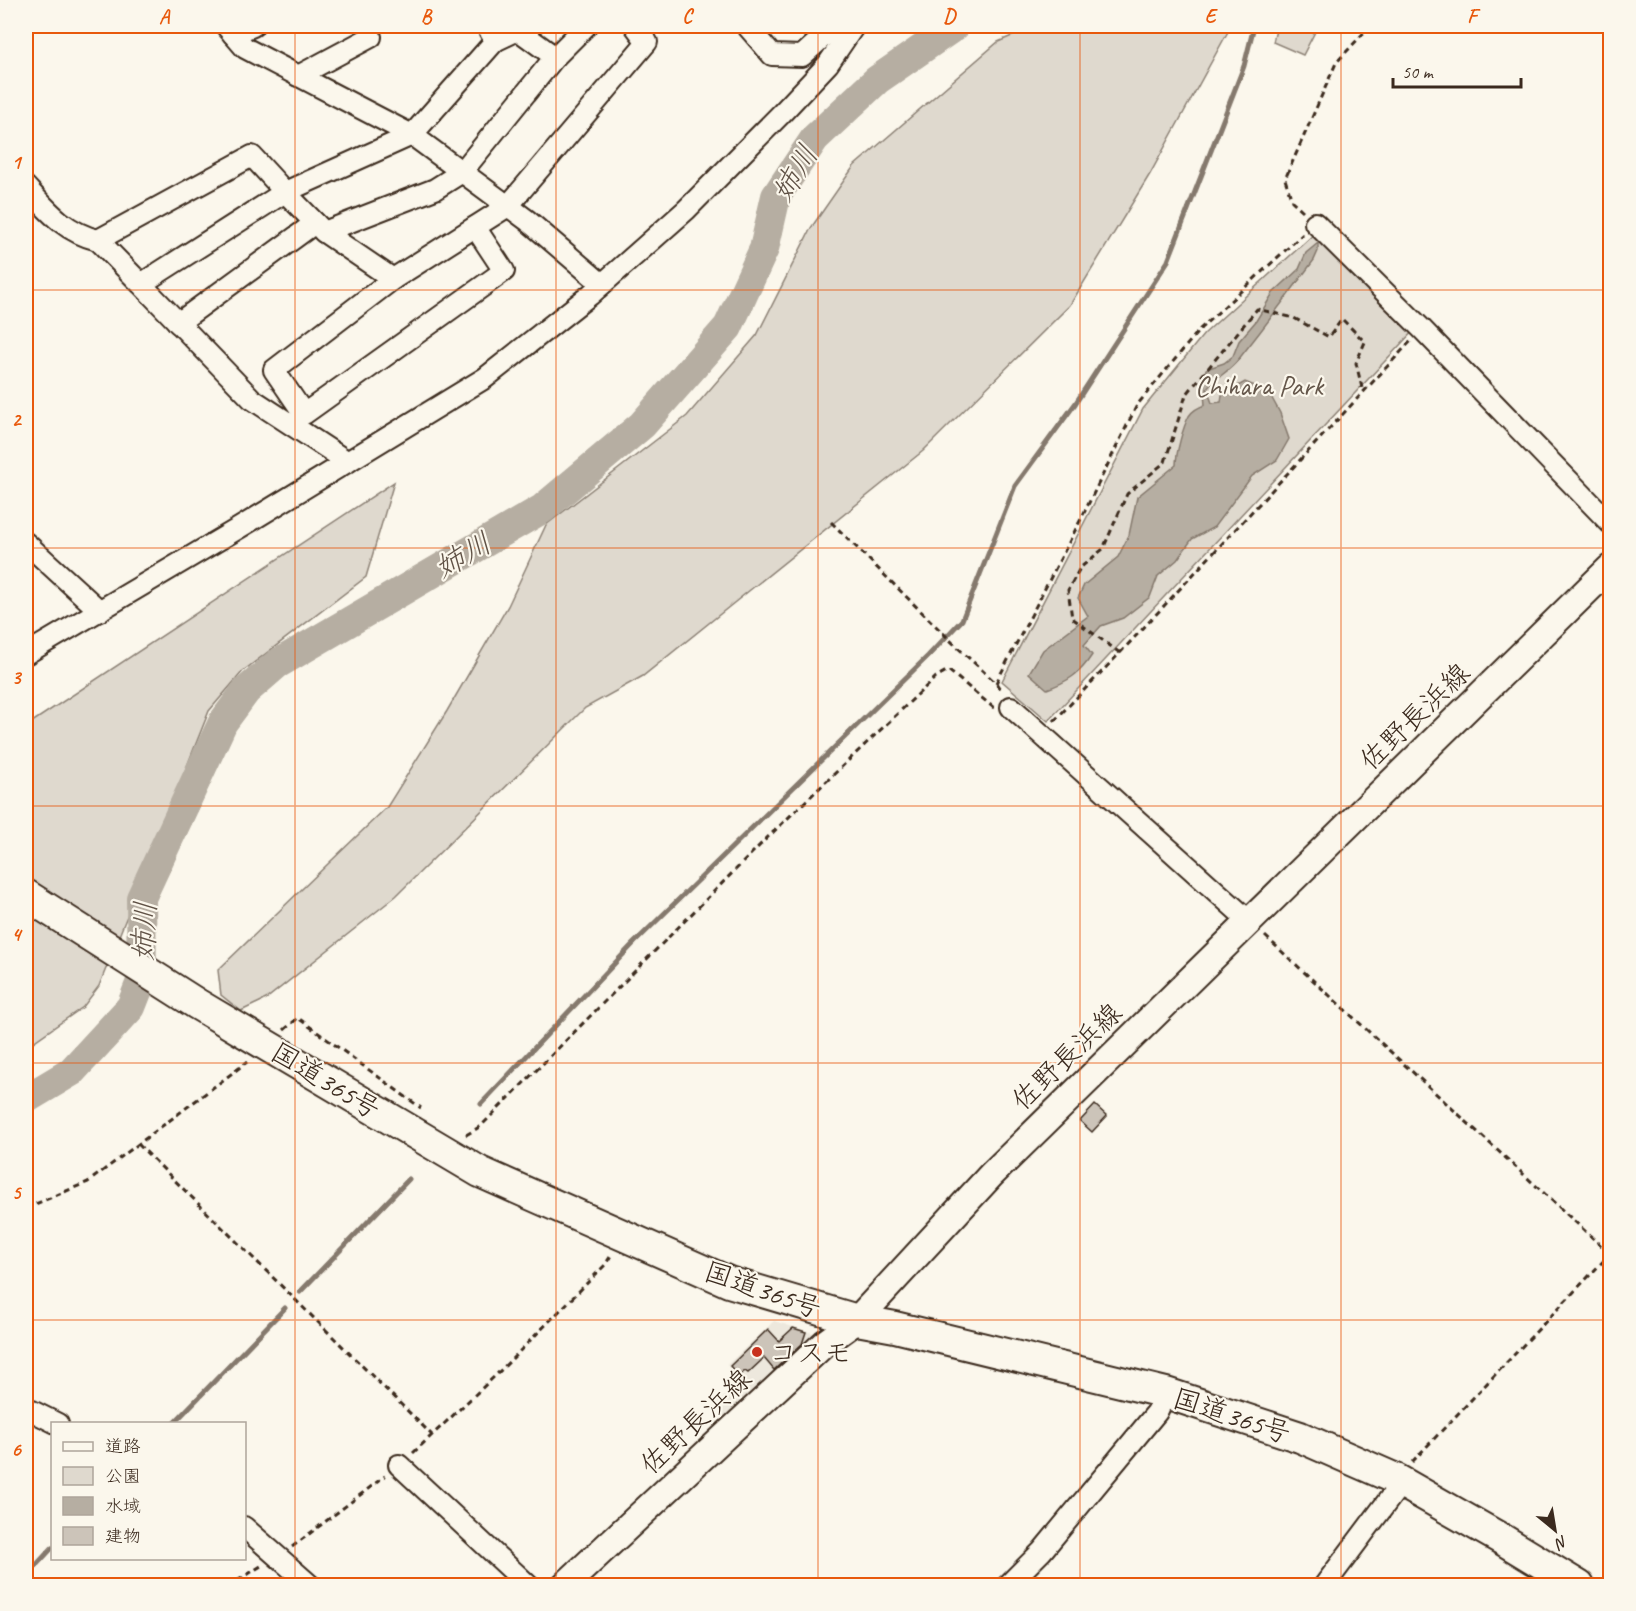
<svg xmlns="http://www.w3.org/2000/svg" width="1636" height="1611" viewBox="0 0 1636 1611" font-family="Caveat,'Klee One',sans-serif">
  <rect width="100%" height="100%" fill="#fbf7ec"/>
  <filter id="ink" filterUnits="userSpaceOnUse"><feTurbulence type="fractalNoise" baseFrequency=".0167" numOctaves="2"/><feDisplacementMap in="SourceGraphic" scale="12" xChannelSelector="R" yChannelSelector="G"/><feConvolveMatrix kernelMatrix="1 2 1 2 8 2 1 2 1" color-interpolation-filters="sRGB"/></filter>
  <g filter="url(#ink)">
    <polygon fill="#ede8dd" points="774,1321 822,1336 729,1421 715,1405 741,1382 727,1365"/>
    <g fill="#dfd9ce" stroke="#8d8276" stroke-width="1.5">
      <polygon points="1035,26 1231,26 1150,174 1070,305 923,451 643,676 585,708 396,896 266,999 241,1011 221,995 218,970 387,807 447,711 508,606 546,525 687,416 757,335 811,228 854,166 998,42"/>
      <polygon points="1277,26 1318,26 1303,55 1273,42"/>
      <polygon points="1314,234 1415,329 1048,721 1002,681 1143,409 1204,334"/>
      <polygon points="394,482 366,577 243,671 209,711 99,986 83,1007 26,1047 26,726"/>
    </g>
    <path fill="#b6aea2" stroke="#85796d" stroke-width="1.5" d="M1318,243V251L1314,260C1289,294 1264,327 1238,360C1229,372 1216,377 1207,389L1212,403L1221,402L1222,395L1245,382L1268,391L1280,413L1289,439L1277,460L1252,476L1214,527L1192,539L1177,560L1158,576L1150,597L1123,618L1101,626L1084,645L1092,655C1080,674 1067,682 1047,689L1029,673L1043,650L1088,616L1078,598L1084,585L1118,557L1129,535L1137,497L1176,465C1176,453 1183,427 1189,416C1192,411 1199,407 1205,405L1203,381L1206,369L1224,363L1233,356L1239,341L1256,321L1273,293L1299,269L1306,253Z"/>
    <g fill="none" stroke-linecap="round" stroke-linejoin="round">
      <g stroke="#85796d" stroke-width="5">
        <polyline points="481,1104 634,943 928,656 962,620 1015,486 1075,404 1168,261 1244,66 1254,26"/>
        <polyline points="300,1292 409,1179"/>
        <polyline points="173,1424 285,1308"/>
        <polyline points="26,1576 52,1548"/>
      </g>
      <polyline stroke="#b6aea2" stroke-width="30" points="26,1099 71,1072 131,1007 142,979 141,898 223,722 246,691 277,664 542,509 642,425 728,327 764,249 776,196 815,138 877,80 955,26"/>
    </g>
    <g fill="#ccc4b9" stroke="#3b2a1e" stroke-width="1.5">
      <polygon points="1095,1105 1107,1116 1092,1132 1080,1121"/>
      <polygon points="793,1328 806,1332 802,1344 774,1370 764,1358 748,1373 745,1371 739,1376 730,1366 768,1329 779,1341"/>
    </g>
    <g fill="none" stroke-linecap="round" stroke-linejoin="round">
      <g stroke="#3b2a1e" stroke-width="24">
        <g id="minor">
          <polyline points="226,26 245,48 412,135 527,220 602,284"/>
          <polyline points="487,26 495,41 518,30 555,57 586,26"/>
          <polyline points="747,26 772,55 802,56 835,26"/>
          <polyline points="233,34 253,26"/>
          <polyline points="555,57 462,172 435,189 324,232 393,279 508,206 647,42 635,26"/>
          <polyline points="298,76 371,37"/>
          <path d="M26,187C48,211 65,232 98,240"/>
          <polyline points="1315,223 1422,329 1610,523"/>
          <polyline points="324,232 285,192 412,135 495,41"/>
          <polyline points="393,279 274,370 304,414 504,271 475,227"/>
          <polyline points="141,284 98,240 252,156 285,192 141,284 252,399 348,462"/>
          <polyline points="178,323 315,223"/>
          <polyline points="26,543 100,611"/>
          <polyline points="26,654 239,528 485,378 590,295 686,210 781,114 828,64 854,26"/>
          <polyline points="1011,707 1249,921"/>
          <polyline points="26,1408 58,1424"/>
          <polyline points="399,1465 529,1586"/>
          <polyline points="244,1527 311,1586"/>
          <polyline points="1007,1586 1042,1551 1157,1412 1166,1393"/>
          <polyline points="1324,1586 1402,1482"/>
        </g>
      </g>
      <g stroke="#3b2a1e" stroke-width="30">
        <polyline id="major" points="564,1586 825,1343 857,1320 991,1175 1610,568"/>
      </g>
      <g stroke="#3b2a1e" stroke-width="34">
        <polyline id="highway" points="26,895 197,1004 480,1172 729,1282 857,1320 895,1327 1166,1393 1300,1437 1396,1479 1505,1541 1579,1586"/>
      </g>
      <g stroke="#3b2a1e" stroke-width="3" stroke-dasharray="6 4.5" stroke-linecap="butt">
        <polyline points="1303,211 1292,201 1285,179 1336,63 1370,26"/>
        <polyline points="831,522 957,647 996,683 1002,692"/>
        <polyline points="1120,653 1072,618 1068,590 1080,568 1103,549 1127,494 1165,462 1186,395 1257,309 1294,318 1329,337 1342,319 1365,342 1356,363 1363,392"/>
        <polyline points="996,683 1081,519 1137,405 1201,328 1303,234"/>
        <polyline points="1054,721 1120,653 1411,341"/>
        <polyline points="1265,936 1610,1254"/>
        <polyline points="284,1030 298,1018 421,1108"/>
        <polyline points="466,1135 481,1126 768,837 936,677 948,670 994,708"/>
        <polyline points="138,1144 432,1435"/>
        <polyline points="26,1208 88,1182 247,1062"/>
        <polyline points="413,1453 496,1375 605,1265 612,1254"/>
        <polyline points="1412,1462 1610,1254"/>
        <polyline points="292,1547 385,1476"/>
        <polyline points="229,1586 261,1566"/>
      </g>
      <use href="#minor" stroke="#fbf7ec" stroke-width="20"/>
      <use href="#major" stroke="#fbf7ec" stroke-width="26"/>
      <use href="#highway" stroke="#fbf7ec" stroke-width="30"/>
    </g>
  </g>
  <path fill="none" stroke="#e8590c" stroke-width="1.5" stroke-opacity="0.55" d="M295,26V1586M556,26V1586M818,26V1586M1080,26V1586M1341,26V1586M26,290H1610M26,548H1610M26,806H1610M26,1063H1610M26,1320H1610"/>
  <circle fill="#c8321e" stroke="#fbf7ec" stroke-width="2" cx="757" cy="1352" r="6"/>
  <g text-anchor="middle" stroke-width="4.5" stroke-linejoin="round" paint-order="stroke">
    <g font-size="28" fill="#64564a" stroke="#fbf7ec">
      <text x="1259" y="395">Chihara Park</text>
    </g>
    <g font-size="28" fill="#3b2a1e" stroke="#fbf7ec">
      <text transform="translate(1414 716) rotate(-44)" y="10">佐野長浜線</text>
      <text transform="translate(1066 1056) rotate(-44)" y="10">佐野長浜線</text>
      <text transform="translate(326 1080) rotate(31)" y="10">国道365号</text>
      <text transform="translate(763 1289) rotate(19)" y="10">国道365号</text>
      <text transform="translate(1232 1415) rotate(18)" y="10">国道365号</text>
      <text transform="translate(695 1421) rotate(-43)" y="10">佐野長浜線</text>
    </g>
    <g font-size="28" fill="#3b2a1e" stroke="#fbf7ec" text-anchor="start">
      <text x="769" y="1362">コスモ</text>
    </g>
    <g font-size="30" font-style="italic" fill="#605246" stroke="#fbf7ec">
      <text transform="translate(795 173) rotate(-59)" y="10">姉川</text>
      <text transform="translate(463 555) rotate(-30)" y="10">姉川</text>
      <text transform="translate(144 931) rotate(-87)" y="10">姉川</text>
    </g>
  </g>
  <rect width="1636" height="1611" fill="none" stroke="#fbf7ec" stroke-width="66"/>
  <rect x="51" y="1422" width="195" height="138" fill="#fbf7ec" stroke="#aea59a" stroke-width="1.5"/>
  <rect x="63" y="1442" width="30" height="9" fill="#fbf7ec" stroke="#aea59a" stroke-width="1.5"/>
  <text x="105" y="1452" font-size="18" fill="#3b2a1e">道路</text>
  <rect x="63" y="1467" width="30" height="18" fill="#dfd9ce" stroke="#aea59a" stroke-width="1.5"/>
  <text x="105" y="1482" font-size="18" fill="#3b2a1e">公園</text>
  <rect x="63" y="1497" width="30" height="18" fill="#b6aea2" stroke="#aea59a" stroke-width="1.5"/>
  <text x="105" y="1512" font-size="18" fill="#3b2a1e">水域</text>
  <rect x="63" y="1527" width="30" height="18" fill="#ccc4b9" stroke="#aea59a" stroke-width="1.5"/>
  <text x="105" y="1542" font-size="18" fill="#3b2a1e">建物</text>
  <g transform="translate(1555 1530) rotate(150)" stroke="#fbf7ec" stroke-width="4.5" paint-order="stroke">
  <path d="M0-4.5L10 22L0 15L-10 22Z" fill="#3b2a1e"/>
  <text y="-9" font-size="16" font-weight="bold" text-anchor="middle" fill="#3b2a1e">N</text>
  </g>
  <path d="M1393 78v9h128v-9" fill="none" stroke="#3b2a1e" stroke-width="3"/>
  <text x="1402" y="78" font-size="18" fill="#3b2a1e" stroke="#fbf7ec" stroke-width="4.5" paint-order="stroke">50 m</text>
  <rect x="33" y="33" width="1570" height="1545" fill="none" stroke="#e8590c" stroke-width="2"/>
  <g font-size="20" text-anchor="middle" font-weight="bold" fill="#e8590c">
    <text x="164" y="23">A</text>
    <text x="426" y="23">B</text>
    <text x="687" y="23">C</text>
    <text x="949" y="23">D</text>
    <text x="1210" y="23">E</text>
    <text x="1472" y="23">F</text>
    <text x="16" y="169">1</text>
    <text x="16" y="426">2</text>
    <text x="16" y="684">3</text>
    <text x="16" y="941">4</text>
    <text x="16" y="1199">5</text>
    <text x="16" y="1456">6</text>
  </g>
</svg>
